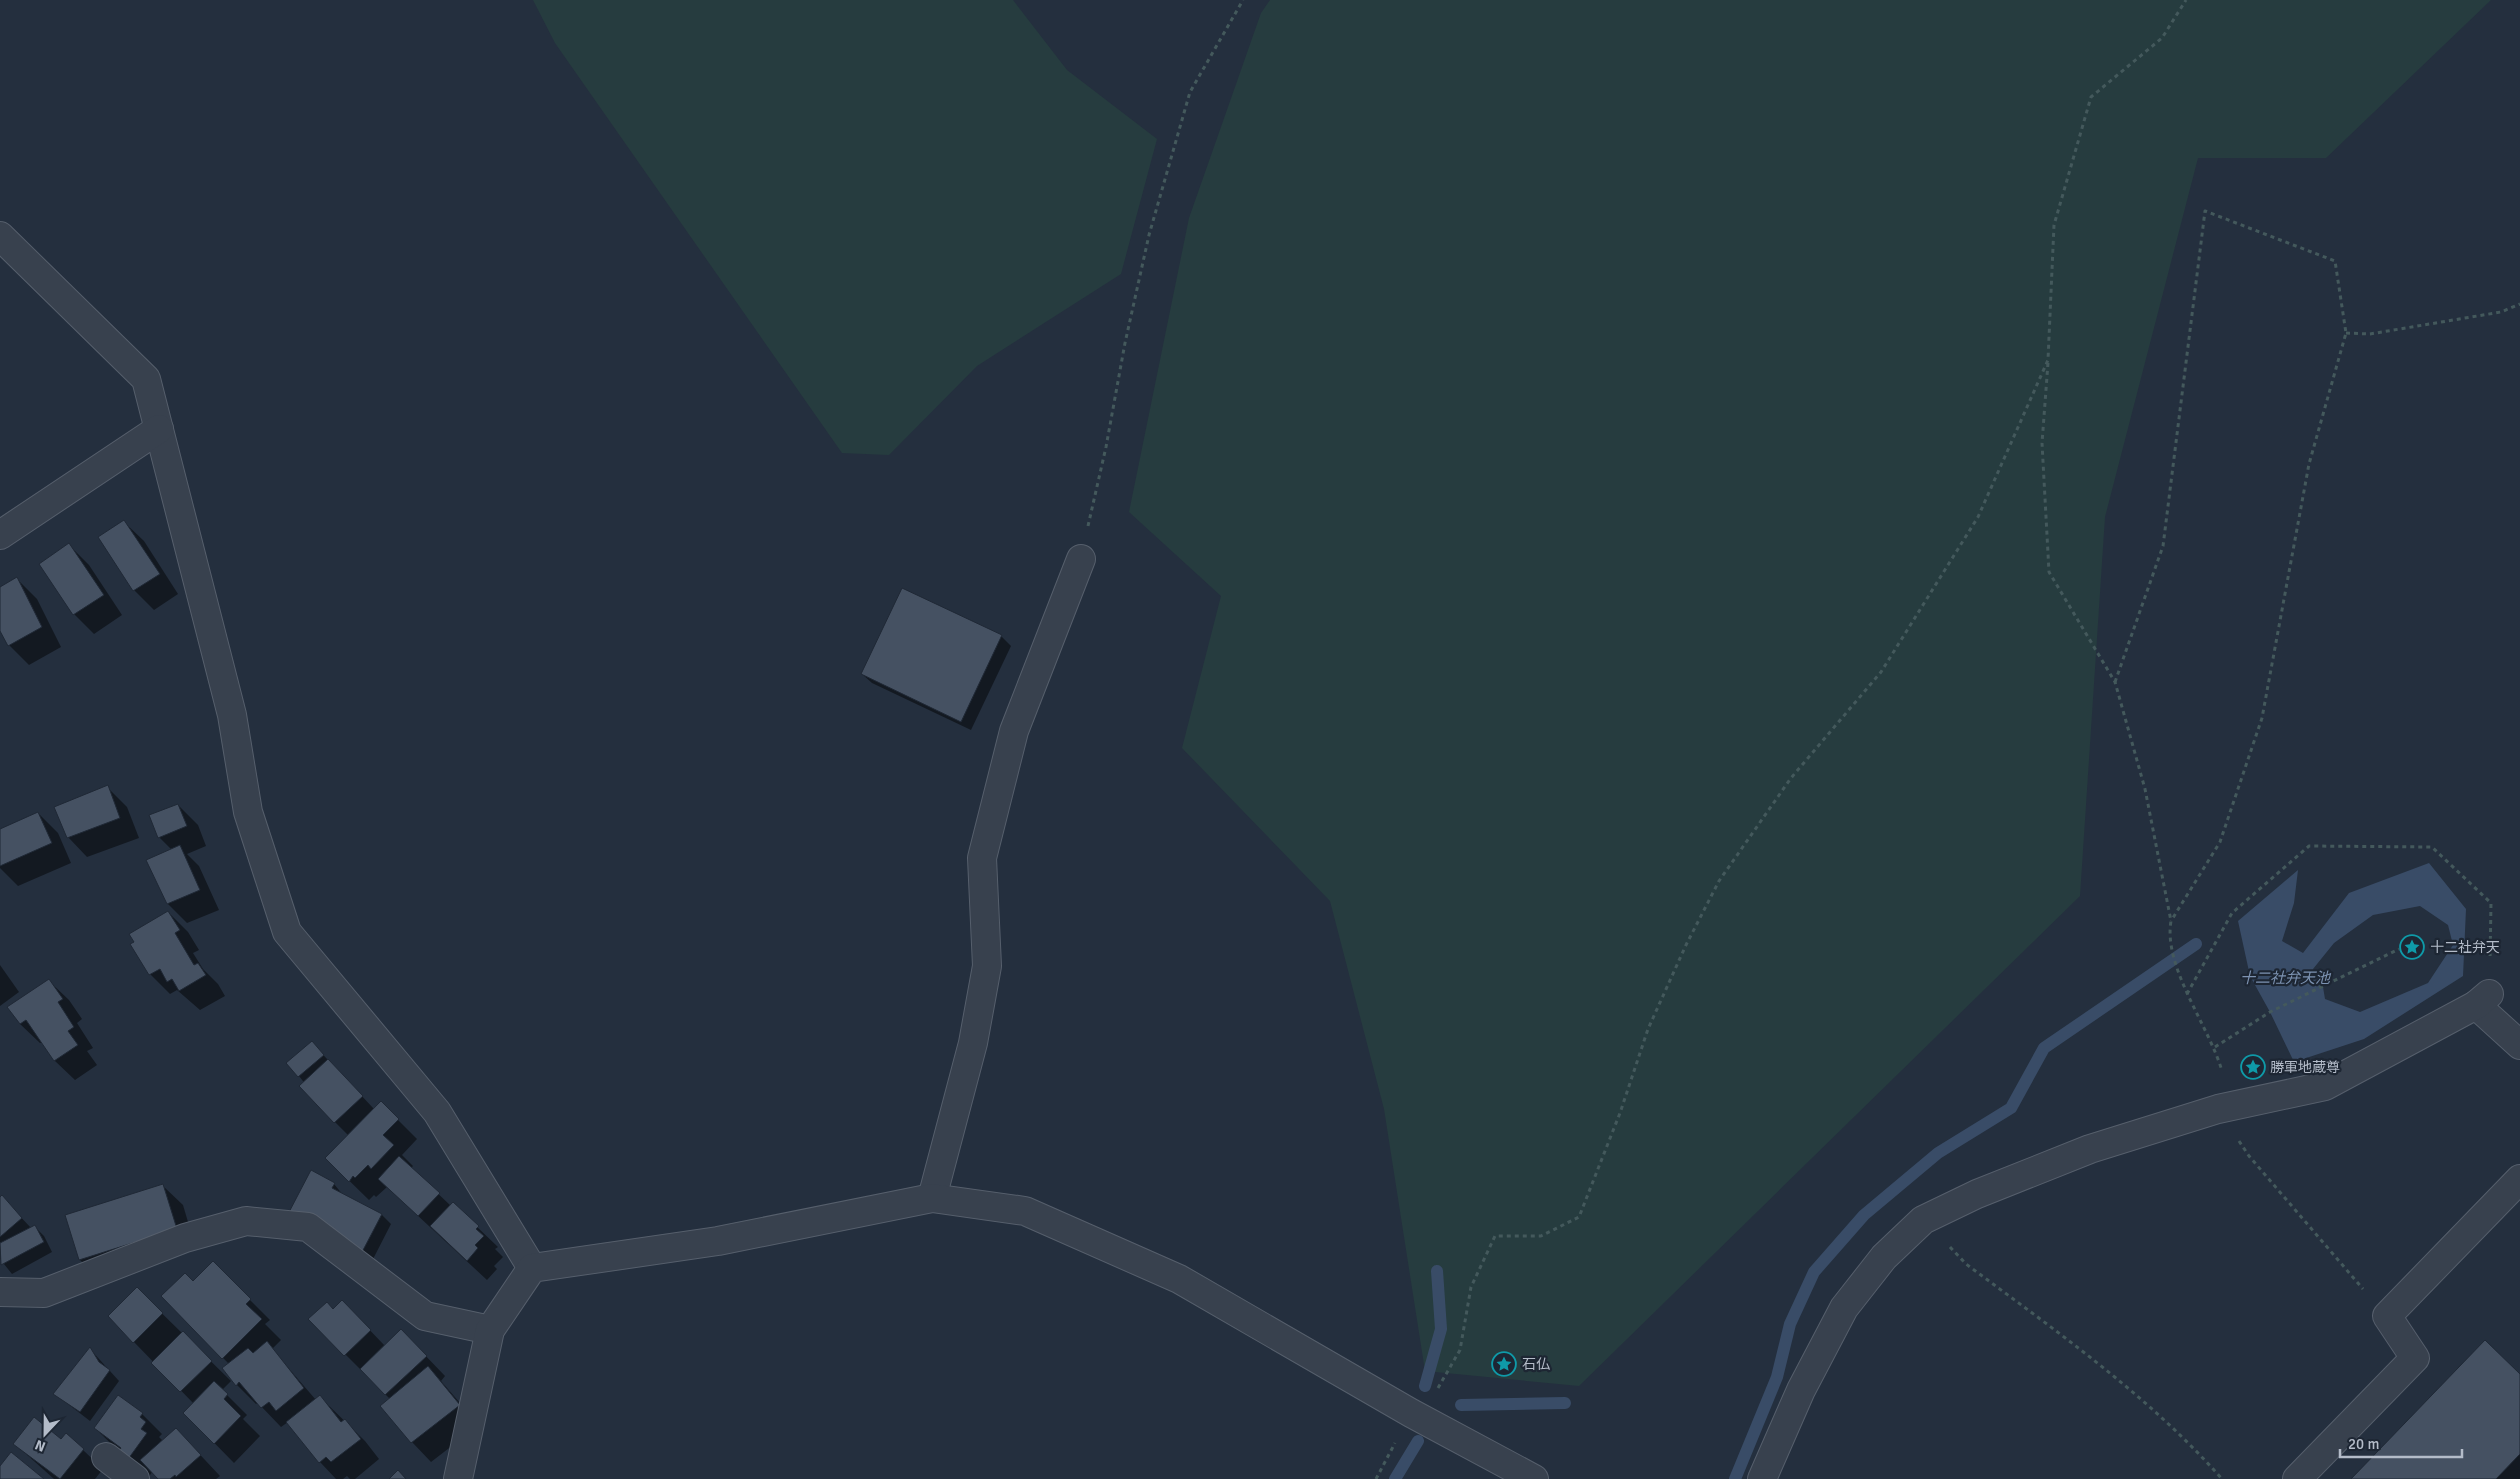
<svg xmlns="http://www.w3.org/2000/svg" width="2520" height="1479" viewBox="0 0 2520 1479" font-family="Signika,'Noto Sans JP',sans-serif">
  <rect width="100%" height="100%" fill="#242f3e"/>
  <g fill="#263c3f">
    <polygon points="533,0 1013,0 1067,70 1157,139 1121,274 977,366 889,455 842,453 555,43"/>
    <polygon points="1270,0 2491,0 2326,158 2198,158 2105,517 2080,896 1579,1386 1425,1371 1384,1109 1330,901 1182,748 1221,596 1129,512 1189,218 1261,13"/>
  </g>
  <path fill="#394c67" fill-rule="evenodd" d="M2429,863L2466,909L2463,976L2364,1039L2294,1062L2270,1012L2250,976L2238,921L2298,870L2294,903L2282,941L2303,953L2349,893ZM2420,906L2448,925L2453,945L2428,983L2360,1012L2325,999L2323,987L2313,969L2334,943L2373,915Z"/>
  <g fill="#0007">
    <polygon points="124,522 144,541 178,594 154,610 134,590 100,538"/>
    <polygon points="69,545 89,565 122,615 94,634 74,614"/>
    <polygon points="17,579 37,599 61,647 29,665 9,645 0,629 0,588"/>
    <polygon points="1001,636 1011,646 971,730 872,683 862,674"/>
    <polygon points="107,787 127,807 139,838 87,857 68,837"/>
    <polygon points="178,805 198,825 206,846 187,854 199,866 219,910 187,923 168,904 172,850 159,837"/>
    <polygon points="38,813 58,833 71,863 18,886 0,868 0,830"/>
    <polygon points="168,912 188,932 199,950 193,953 203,969 218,984 225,996 200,1010 177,990 170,994 150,974 132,944"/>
    <polygon points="0,965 19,992 0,1006"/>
    <polygon points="49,981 69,1000 82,1019 77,1023 93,1048 87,1051 97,1065 75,1080 55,1061 43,1042 40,1043 20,1024"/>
    <polygon points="312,1043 374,1109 381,1103 417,1139 402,1155 413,1166 411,1168 451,1206 453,1204 498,1247 495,1249 503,1257 494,1266 497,1269 487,1280 387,1187 376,1197 374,1195 369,1200 326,1158 348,1135 335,1122 299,1076"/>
    <polygon points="334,1184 343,1195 382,1215 391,1224 371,1263 298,1225"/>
    <polygon points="163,1186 183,1205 196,1249 100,1280 80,1260 67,1216"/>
    <polygon points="2,1197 31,1228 34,1226 44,1236 52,1252 12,1274 0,1259 0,1198"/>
    <polygon points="213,1263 270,1320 265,1324 281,1340 272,1349 316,1400 320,1397 365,1441 379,1459 355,1479 350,1479 347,1476 343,1479 336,1479 320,1462 288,1422 281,1427 258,1403 256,1404 237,1385 229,1364 162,1296 193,1283"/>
    <polygon points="137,1289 231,1381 222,1390 247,1415 243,1419 260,1436 234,1463 185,1413 194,1404 134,1342"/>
    <polygon points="334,1310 362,1322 385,1346 421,1351 445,1376 441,1381 479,1425 431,1462 412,1442 390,1399 310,1319"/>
    <polygon points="90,1349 119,1381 90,1421 55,1394"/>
    <polygon points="2520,1376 2520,1479 2353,1479"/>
    <polygon points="142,1414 162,1434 159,1437 163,1441 176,1429 220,1476 216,1479 160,1479 153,1471 147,1479 95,1428"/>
    <polygon points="61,1440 83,1450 103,1469 95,1479 54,1479 15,1444"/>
  </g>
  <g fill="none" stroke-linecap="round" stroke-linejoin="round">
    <g stroke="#394c67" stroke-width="12">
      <polyline points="1425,1386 1441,1329 1437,1271"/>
      <polyline points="1461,1405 1565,1403"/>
      <polyline points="1395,1479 1418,1441"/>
      <polyline points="1735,1479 1777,1377 1790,1324 1814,1272 1864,1215 1938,1153 2011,1108 2044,1048 2196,944"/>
    </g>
  </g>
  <g fill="#455162" stroke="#1f2835">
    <polygon points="124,520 160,574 133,591 98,537"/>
    <polygon points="69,543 104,595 73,615 39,564"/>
    <polygon points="17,577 42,627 8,646 0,631 0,587"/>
    <polygon points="902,588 1002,635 961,722 861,674"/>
    <polygon points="108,785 120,818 67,838 54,807"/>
    <polygon points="178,804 187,826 158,838 149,815"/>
    <polygon points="38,812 52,843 0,866 0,829"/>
    <polygon points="180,845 200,890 167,904 146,860"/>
    <polygon points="168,911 180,930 175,933 194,965 198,963 206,975 179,991 172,979 167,982 160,969 149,975 130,944 134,942 129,934"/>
    <polygon points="49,979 63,999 58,1002 74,1027 68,1031 78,1045 54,1061 26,1020 20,1024 7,1007"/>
    <polygon points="312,1041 324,1055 298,1077 286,1063"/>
    <polygon points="328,1059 363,1096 334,1123 299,1086"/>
    <polygon points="381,1101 399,1119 383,1135 394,1145 371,1169 368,1165 355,1178 353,1176 349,1182 325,1158"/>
    <polygon points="399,1156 440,1193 418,1216 378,1179"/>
    <polygon points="311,1170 335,1183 332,1188 382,1214 361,1254 287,1216"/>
    <polygon points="163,1184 177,1229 79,1260 65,1215"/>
    <polygon points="2,1195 22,1218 0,1237 0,1197"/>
    <polygon points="453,1202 479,1226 476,1229 484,1236 475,1245 478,1248 467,1261 430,1226"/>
    <polygon points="35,1225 44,1242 1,1265 0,1243"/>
    <polygon points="213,1261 251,1299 246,1304 262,1319 222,1359 161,1296 185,1273 193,1281"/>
    <polygon points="137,1287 163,1313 133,1343 108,1316"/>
    <polygon points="342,1300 371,1330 344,1356 308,1319 327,1302 333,1309"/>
    <polygon points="401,1329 427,1356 385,1395 360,1369"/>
    <polygon points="183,1331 212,1361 180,1392 151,1363"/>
    <polygon points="2485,1340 2520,1374 2520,1454 2496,1479 2351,1479"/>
    <polygon points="267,1341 304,1388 276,1411 269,1402 261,1408 239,1382 236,1386 222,1368 248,1348 253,1353"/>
    <polygon points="90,1347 99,1362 110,1370 80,1412 53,1394"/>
    <polygon points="428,1366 460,1405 411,1443 380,1406"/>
    <polygon points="214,1381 228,1394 224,1399 241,1416 214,1444 183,1413"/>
    <polygon points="118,1395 143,1413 140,1417 146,1422 141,1429 147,1433 126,1462 116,1455 121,1448 94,1428"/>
    <polygon points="320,1395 341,1422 345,1419 361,1439 331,1462 326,1457 319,1463 286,1422"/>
    <polygon points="34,1417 61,1439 66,1433 84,1449 60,1479 13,1444"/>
    <polygon points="176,1428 201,1455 176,1477 175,1475 170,1479 158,1479 140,1460"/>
    <polygon points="11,1452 44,1479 0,1479 0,1466"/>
    <polygon points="398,1470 406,1479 389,1479"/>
  </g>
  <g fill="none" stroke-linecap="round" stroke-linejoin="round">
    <g stroke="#565f6c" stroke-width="30">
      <g id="minor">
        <polyline points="0,236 146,379 232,715 248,812 287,932 437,1112 532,1268"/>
        <polyline points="0,535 159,429"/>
        <polyline points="2476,1005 2520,1045"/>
        <polyline points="932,1198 973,1043 987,966 982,858 1014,731 1081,559"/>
        <polyline points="0,1292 44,1293 185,1238 246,1221 308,1227 425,1316 490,1330"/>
        <polyline points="106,1457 135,1479"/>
        <polyline points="458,1479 490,1330 532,1268 718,1241 932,1198 1025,1211 1179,1279 1411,1413 1534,1479"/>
        <polyline points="1762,1479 1801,1390 1844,1308 1884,1257 1923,1220 1977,1194 2090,1149 2218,1109 2325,1086 2476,1005 2489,994"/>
        <polyline points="2297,1479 2415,1358 2387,1316 2520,1179"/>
      </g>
    </g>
    <g stroke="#44595c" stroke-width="3" stroke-dasharray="4 4" stroke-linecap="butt">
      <polyline points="2346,333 2370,334 2501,312 2520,304"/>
      <path d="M2048,363L2042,443L2049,572L2115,682L2145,789L2171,921C2163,967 2209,1026 2222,1071"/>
      <polyline points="1088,526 1106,447 1125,343 1149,235 1190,92 1243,0"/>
      <polyline points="2115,682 2163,546 2205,211 2335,261 2346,333 2309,464 2262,718 2220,842 2171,921"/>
      <polyline points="2187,994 2232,913 2309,846 2432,847 2491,903 2490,960"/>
      <polyline points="2215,1047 2270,1012 2399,949"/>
      <polyline points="2239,1141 2249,1156 2363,1289"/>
      <path d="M1950,1247L1966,1264C2056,1331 2148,1395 2222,1479"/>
      <polyline points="1438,1388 1460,1350 1471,1287 1495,1236 1541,1236 1579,1217 1620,1113 1648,1029 1686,945 1719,881 1791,778 1881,672 1978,517 2048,360 2054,225 2091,97 2162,38 2186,0"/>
      <polyline points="1376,1479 1395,1443"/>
    </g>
    <use href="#minor" stroke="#38414e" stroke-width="28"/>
  </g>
  <defs>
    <g id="sight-ring" transform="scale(1.25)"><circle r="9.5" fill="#1d2633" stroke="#0f9aa8" stroke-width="1.5"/><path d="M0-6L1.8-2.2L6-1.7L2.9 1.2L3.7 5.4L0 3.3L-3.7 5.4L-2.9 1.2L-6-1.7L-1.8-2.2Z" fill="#0f9aa8"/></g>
  </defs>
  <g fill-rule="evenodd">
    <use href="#sight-ring" x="2412" y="947"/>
    <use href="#sight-ring" x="2253" y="1067"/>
    <use href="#sight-ring" x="1504" y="1364"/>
  </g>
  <g text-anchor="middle" stroke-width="4.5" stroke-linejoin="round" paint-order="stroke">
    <g font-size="14" fill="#b4bcc9" stroke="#1d2633" text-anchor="start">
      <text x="2430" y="952">十二社弁天</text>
      <text x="2270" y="1072">勝軍地蔵尊</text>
      <text x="1522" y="1369">石仏</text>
    </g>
    <g font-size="15" font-style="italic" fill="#7c92b1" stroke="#1d2633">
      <text x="2285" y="983">十二社弁天池</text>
    </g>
  </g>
  <g transform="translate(45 1434) rotate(202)" stroke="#1d2633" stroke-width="4" paint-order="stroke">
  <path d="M0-4L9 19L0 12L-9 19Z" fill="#b4bcc9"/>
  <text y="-8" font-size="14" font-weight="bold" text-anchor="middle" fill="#b4bcc9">N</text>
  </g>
  <path d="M2340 1449v8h122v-8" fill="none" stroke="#b4bcc9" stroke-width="2.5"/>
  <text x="2348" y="1449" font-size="15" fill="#b4bcc9" stroke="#1d2633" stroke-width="4" paint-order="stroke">20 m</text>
</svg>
